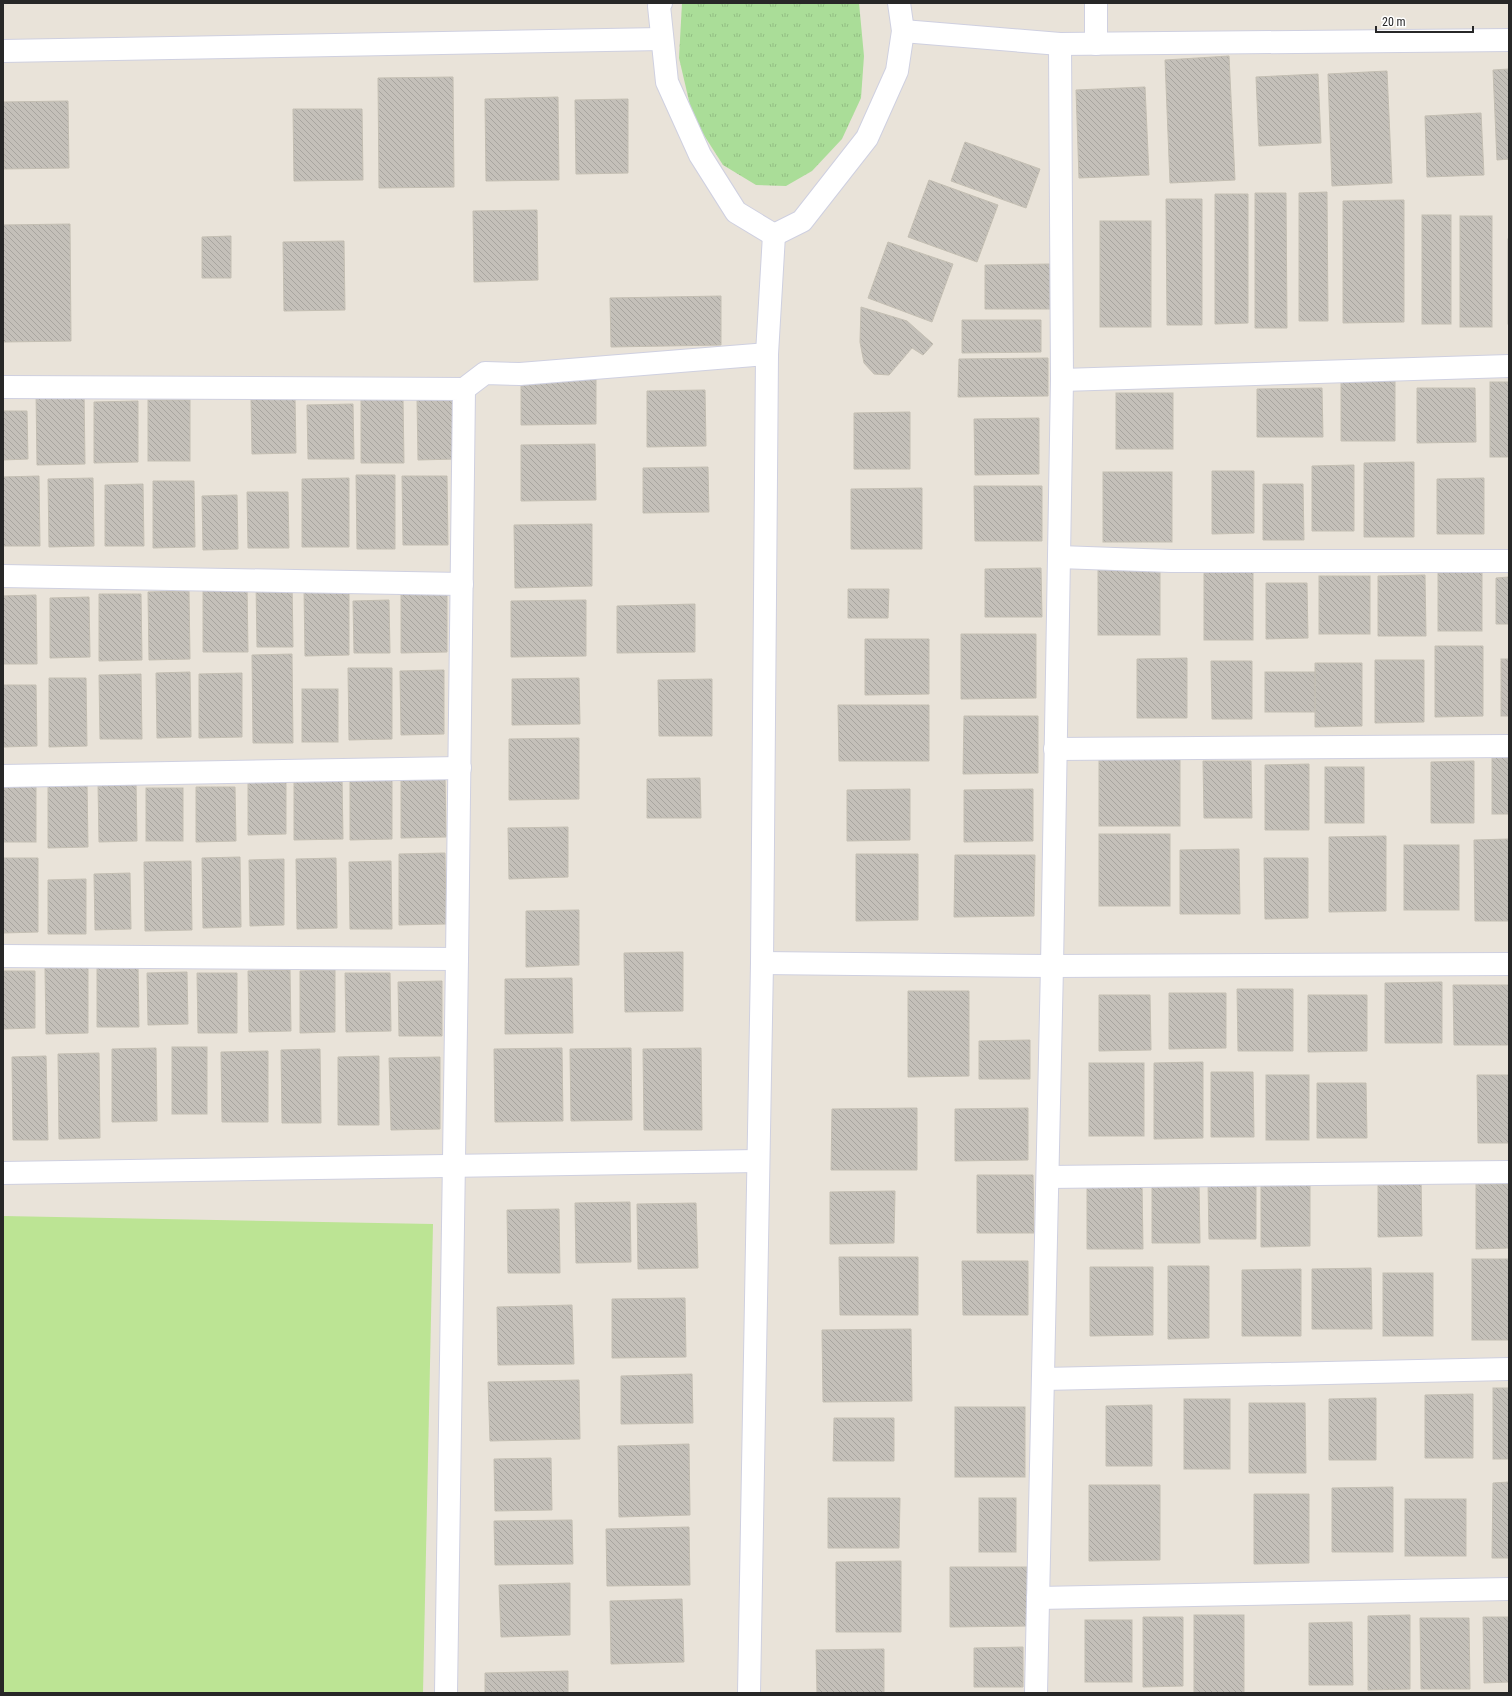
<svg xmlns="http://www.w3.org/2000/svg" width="1512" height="1696" viewBox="0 0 1512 1696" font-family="'Roboto Condensed',sans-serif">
  <defs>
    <pattern id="park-tufts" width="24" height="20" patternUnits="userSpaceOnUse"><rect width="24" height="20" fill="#aadd98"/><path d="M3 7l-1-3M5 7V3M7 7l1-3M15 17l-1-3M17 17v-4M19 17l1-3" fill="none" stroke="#92be83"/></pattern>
    <pattern id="building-back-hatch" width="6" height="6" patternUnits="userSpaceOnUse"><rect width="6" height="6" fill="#c4c0b9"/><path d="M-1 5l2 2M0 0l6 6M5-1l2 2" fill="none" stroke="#a8a59f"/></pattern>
  </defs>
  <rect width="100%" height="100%" fill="#e9e3d9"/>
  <polygon fill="url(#park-tufts)" points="682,3 859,3 864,56 861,98 842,139 812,171 786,186 756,185 723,165 693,118 679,58"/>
  <polygon fill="#bce494" points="3,1216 433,1224 423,1693 3,1693"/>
  <g fill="url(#building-back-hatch)" stroke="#c4bfb3">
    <polygon points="1229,56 1235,180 1170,183 1165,60"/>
    <polygon points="1509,69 1509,159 1497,160 1493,70"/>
    <polygon points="1387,71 1392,183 1332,186 1328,74"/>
    <polygon points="1318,74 1321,143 1259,146 1256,77"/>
    <polygon points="453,77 454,187 379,188 378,78"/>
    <polygon points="1145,87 1149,175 1079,178 1076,90"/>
    <polygon points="558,97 559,180 486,181 485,99"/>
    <polygon points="628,99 628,173 576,174 575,100"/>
    <polygon points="68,101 69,168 4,169 3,102"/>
    <polygon points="293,109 362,109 363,180 294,181"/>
    <polygon points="1481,113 1484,175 1427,177 1425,116"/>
    <polygon points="965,142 1040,169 1026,208 951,181"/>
    <polygon points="929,180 998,205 977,262 908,237"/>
    <polygon points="1327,192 1328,321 1299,321 1299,193"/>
    <polygon points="1255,193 1286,193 1287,328 1255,328"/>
    <polygon points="1215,194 1248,194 1248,323 1215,324"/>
    <polygon points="1166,199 1202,199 1202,325 1167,325"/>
    <polygon points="1404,200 1404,322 1343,323 1343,201"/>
    <polygon points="537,210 538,280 474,282 473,211"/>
    <rect x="1422" y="215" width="29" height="109"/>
    <rect x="1460" y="216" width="32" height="111"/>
    <rect x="1100" y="221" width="51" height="106"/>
    <polygon points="70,224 71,341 3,342 3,225"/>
    <polygon points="231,236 231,278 202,278 202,237"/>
    <rect x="1508" y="239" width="1" height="85"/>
    <polygon points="344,241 345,310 284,311 283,242"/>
    <polygon points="888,242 953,264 932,322 868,298"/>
    <polygon points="1050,264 1050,309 985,309 985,265"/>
    <polygon points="721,296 721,345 611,347 610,298"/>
    <polygon points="861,307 907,321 933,344 923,355 912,348 889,375 874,374 864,363 860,342"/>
    <polygon points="962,320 1041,320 1041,352 962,353"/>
    <polygon points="1048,358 1048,396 958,397 959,359"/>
    <polygon points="596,376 596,424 521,425 521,377"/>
    <polygon points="1395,380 1395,441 1341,441 1341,381"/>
    <rect x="1490" y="382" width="19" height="75"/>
    <polygon points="1322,388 1323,437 1257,437 1257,389"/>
    <polygon points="1417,388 1475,388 1476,442 1417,443"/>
    <polygon points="84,390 85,464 37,465 36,391"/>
    <polygon points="705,390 706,446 647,447 647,391"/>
    <rect x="1116" y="393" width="57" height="56"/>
    <polygon points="295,398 296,453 252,454 251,399"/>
    <polygon points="361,398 403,398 404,463 361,463"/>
    <polygon points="417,398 455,398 456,459 418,460"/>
    <rect x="148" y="400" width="42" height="61"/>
    <polygon points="138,401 138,462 94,463 94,402"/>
    <polygon points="353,404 354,459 308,459 307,405"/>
    <polygon points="3,411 27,411 28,459 3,460"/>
    <polygon points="910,412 910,469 854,469 854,413"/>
    <polygon points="1039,418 1039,474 975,475 974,419"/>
    <polygon points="595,444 596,500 521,501 521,445"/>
    <polygon points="1414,462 1414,537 1364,537 1364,463"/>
    <polygon points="1354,465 1354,531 1312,531 1312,466"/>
    <polygon points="708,467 709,512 643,513 643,468"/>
    <polygon points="1212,471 1254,471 1254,533 1212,534"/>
    <rect x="1103" y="472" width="69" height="70"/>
    <polygon points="356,475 395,475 395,549 357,549"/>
    <polygon points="39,476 40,546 3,546 3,477"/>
    <polygon points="402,476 447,476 448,545 403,545"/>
    <polygon points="93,478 94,546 49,547 48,479"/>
    <polygon points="349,478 349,547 302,547 302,479"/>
    <polygon points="1484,478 1484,534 1437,534 1437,479"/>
    <polygon points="153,481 194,481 195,547 153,548"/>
    <polygon points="143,484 144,546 105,546 105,485"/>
    <polygon points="1263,484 1303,484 1304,540 1263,540"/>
    <polygon points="974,486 1042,486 1042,541 975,541"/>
    <polygon points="922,488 922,549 851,549 851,489"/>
    <polygon points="247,492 288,492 289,548 248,548"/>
    <polygon points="237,495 238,549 203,550 202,496"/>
    <polygon points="592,524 592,586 515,588 514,525"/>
    <polygon points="1041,568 1042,617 985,617 985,569"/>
    <rect x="1204" y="569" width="49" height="71"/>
    <rect x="1098" y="570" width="62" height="65"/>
    <rect x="1438" y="572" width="44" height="59"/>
    <polygon points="1425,575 1426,636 1378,636 1378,576"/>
    <rect x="1319" y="576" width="51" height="58"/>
    <polygon points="1509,577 1509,624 1496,624 1496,578"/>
    <polygon points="292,582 293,647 257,647 256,583"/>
    <polygon points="1266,583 1307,583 1308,638 1266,639"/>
    <polygon points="247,585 248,652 203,652 203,586"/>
    <polygon points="304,588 349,588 349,655 305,656"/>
    <polygon points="848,589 889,589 888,618 848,618"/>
    <polygon points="189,591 190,659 149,660 148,592"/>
    <polygon points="447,593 447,652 401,653 401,594"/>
    <polygon points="99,594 141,594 142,660 99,661"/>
    <polygon points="36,595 37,664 3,664 3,596"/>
    <polygon points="89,597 90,657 50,658 50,598"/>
    <polygon points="389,600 390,653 354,653 353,601"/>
    <polygon points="586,600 586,656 511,657 511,601"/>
    <polygon points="695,604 695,652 617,653 617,606"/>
    <polygon points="961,634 1036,634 1036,698 961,699"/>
    <polygon points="865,639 929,639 929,694 865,695"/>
    <polygon points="1435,646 1483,646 1483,716 1435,717"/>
    <polygon points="292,654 293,743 253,743 252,655"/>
    <polygon points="1187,658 1187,718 1137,718 1137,659"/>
    <rect x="1501" y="659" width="8" height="57"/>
    <polygon points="1375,660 1424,660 1424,722 1375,723"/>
    <polygon points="1211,661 1252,661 1252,719 1212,719"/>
    <polygon points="1315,663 1362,663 1362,726 1315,727"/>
    <polygon points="348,668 392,668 392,739 349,740"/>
    <polygon points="444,670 444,734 401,735 400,671"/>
    <polygon points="190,672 191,737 157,738 156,673"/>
    <rect x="1265" y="672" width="50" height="40"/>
    <polygon points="242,673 242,737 199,738 199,674"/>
    <polygon points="141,674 142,739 100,739 99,675"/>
    <polygon points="49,678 86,678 87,746 49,747"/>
    <polygon points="579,678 580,724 512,725 512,679"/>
    <polygon points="712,679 712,736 659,736 658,680"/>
    <polygon points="3,685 36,685 37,746 3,747"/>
    <rect x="302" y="689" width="36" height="53"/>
    <polygon points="838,705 929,705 929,761 839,761"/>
    <polygon points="964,716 1038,716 1038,773 963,774"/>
    <polygon points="579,738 579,799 509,800 509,739"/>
    <rect x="1492" y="756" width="17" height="58"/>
    <rect x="1099" y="758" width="81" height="68"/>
    <polygon points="1203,761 1251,761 1252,818 1204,818"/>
    <polygon points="1474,761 1474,823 1431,823 1431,762"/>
    <polygon points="1309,764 1309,830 1265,830 1265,765"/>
    <rect x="1325" y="767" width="39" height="56"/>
    <polygon points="286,776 286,834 248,835 248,777"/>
    <polygon points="445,776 446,837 401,838 401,777"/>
    <polygon points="342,778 343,839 294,840 294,779"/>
    <polygon points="392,778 392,839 350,840 350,779"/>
    <polygon points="700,778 701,818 647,818 647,779"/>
    <polygon points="48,782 87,782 88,847 48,848"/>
    <polygon points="136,782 137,841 99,842 98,783"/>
    <rect x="3" y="785" width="33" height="57"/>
    <polygon points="196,787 235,787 236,841 196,842"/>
    <rect x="146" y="788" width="37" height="53"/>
    <polygon points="910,789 910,840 847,841 847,790"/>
    <polygon points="1033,789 1033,841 964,842 964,790"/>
    <polygon points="568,827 568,877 509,879 508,828"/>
    <rect x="1099" y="834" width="71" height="72"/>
    <polygon points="1386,836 1386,911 1329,912 1329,837"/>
    <polygon points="1509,839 1509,921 1475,921 1474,840"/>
    <rect x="1404" y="845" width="55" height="65"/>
    <polygon points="1239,849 1240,914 1180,914 1180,850"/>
    <polygon points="445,853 446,924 399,925 399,854"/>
    <polygon points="856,854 918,854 918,920 856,921"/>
    <polygon points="955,855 1035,855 1034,916 954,917"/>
    <polygon points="240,857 241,927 203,928 202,858"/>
    <polygon points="3,858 38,858 38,932 3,933"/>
    <polygon points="336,858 337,928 297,929 296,859"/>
    <polygon points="1264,858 1308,858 1308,918 1265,919"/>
    <polygon points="284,859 284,925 250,926 249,860"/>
    <polygon points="191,861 192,930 145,931 144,862"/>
    <polygon points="391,861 392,929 350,929 349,862"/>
    <polygon points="130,873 131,929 95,930 94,874"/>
    <polygon points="86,879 86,934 48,934 48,880"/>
    <polygon points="579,910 579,965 526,967 526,911"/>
    <polygon points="683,952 683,1011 625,1012 624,953"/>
    <polygon points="138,964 139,1027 97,1027 97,965"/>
    <polygon points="88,967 88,1033 46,1034 45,968"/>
    <polygon points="290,970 291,1031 249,1032 248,971"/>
    <polygon points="335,970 335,1032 300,1033 300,971"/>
    <polygon points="3,971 35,971 35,1028 3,1029"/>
    <polygon points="187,972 188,1024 148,1025 147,973"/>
    <polygon points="197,973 237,973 237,1033 198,1033"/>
    <polygon points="345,973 390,973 391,1031 346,1032"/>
    <polygon points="572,978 573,1033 505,1034 505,979"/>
    <polygon points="442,981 442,1036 399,1036 398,982"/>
    <polygon points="1442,982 1442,1043 1385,1043 1385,983"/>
    <polygon points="1453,985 1509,985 1509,1045 1454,1045"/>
    <polygon points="1237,989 1293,989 1293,1051 1238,1051"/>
    <polygon points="908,991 969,991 969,1076 908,1077"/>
    <polygon points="1169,993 1226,993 1226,1048 1169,1049"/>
    <polygon points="1099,995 1150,995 1151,1050 1099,1051"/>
    <polygon points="1308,995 1367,995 1367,1051 1308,1052"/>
    <polygon points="1030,1040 1030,1079 979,1079 979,1041"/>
    <rect x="172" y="1047" width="35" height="67"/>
    <polygon points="156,1048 157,1121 112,1122 112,1049"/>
    <polygon points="562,1048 563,1121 495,1122 494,1049"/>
    <polygon points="631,1048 632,1120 571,1121 570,1049"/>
    <polygon points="701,1048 702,1130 644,1130 643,1049"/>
    <polygon points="320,1049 321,1123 282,1123 281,1050"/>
    <polygon points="268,1051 268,1122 222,1122 221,1052"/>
    <polygon points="99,1053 100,1138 59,1139 58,1054"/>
    <polygon points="46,1056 48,1140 13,1140 12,1057"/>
    <polygon points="379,1056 379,1125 338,1125 338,1057"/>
    <polygon points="440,1057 440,1129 391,1130 389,1058"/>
    <polygon points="1203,1062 1203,1138 1154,1139 1154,1063"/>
    <rect x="1089" y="1063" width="55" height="73"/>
    <polygon points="1211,1072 1253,1072 1254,1137 1211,1137"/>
    <rect x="1266" y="1075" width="43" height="65"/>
    <polygon points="1477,1075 1509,1075 1509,1143 1478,1143"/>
    <polygon points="1317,1083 1366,1083 1367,1138 1317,1138"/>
    <polygon points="917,1108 917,1170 831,1170 832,1109"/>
    <polygon points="1028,1108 1028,1160 955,1161 955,1109"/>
    <polygon points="977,1175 1033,1175 1034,1233 977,1233"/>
    <polygon points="1421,1177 1422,1236 1378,1237 1378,1178"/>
    <polygon points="1310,1179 1310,1246 1261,1247 1261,1180"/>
    <polygon points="1256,1181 1256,1239 1209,1239 1208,1182"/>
    <polygon points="1199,1182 1200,1243 1152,1243 1152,1183"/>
    <polygon points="1142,1183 1143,1249 1087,1249 1087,1184"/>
    <polygon points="1476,1184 1509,1184 1509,1248 1476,1249"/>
    <polygon points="895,1191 894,1243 830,1244 830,1192"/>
    <polygon points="630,1202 631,1262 576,1263 575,1203"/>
    <polygon points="696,1203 698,1268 638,1269 637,1204"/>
    <polygon points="559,1209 560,1273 508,1273 507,1210"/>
    <polygon points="839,1257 918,1257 918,1315 840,1315"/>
    <rect x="1472" y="1259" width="37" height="81"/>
    <polygon points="962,1261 1028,1261 1028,1315 963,1315"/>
    <polygon points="1168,1266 1209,1266 1209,1338 1168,1339"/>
    <polygon points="1090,1267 1153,1267 1153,1335 1090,1336"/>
    <polygon points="1371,1268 1372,1329 1312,1329 1312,1269"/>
    <polygon points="1301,1269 1301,1336 1242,1336 1242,1270"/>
    <rect x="1383" y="1273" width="50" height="63"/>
    <polygon points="685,1298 686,1357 612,1358 612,1299"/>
    <polygon points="572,1305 574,1364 498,1365 497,1307"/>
    <polygon points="911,1329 912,1401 823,1402 822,1330"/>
    <polygon points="692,1374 693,1423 621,1424 621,1376"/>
    <polygon points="579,1380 580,1439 490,1441 488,1382"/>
    <rect x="1493" y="1388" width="16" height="71"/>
    <polygon points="1473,1394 1473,1458 1425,1458 1425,1395"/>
    <polygon points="1376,1398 1376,1460 1329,1460 1329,1399"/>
    <rect x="1184" y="1399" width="46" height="70"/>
    <polygon points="1249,1403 1305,1403 1306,1473 1249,1473"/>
    <polygon points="1152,1405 1152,1466 1106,1466 1106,1406"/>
    <rect x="955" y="1407" width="70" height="70"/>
    <polygon points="834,1418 894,1418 894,1461 833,1461"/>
    <polygon points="689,1444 690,1515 619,1517 618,1446"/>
    <polygon points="551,1458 552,1510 495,1511 494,1459"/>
    <polygon points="1509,1482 1509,1558 1492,1558 1493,1483"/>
    <polygon points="1089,1485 1160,1485 1160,1560 1089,1561"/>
    <polygon points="1393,1487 1393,1552 1332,1552 1332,1488"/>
    <polygon points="1254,1494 1309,1494 1309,1563 1254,1564"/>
    <polygon points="828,1498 900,1498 899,1548 828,1548"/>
    <rect x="979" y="1498" width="37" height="54"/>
    <rect x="1405" y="1499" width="61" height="57"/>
    <polygon points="572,1520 573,1564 495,1565 494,1521"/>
    <polygon points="689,1527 690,1585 607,1586 606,1529"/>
    <polygon points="901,1561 901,1632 836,1632 836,1562"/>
    <polygon points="950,1567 1028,1567 1028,1626 950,1627"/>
    <polygon points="570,1583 570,1635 501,1637 499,1585"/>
    <polygon points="682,1599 684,1662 611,1664 610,1601"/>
    <rect x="1194" y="1615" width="50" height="78"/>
    <polygon points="1410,1615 1410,1689 1368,1690 1368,1616"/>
    <polygon points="1143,1617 1183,1617 1183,1686 1143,1687"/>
    <polygon points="1483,1617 1509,1617 1509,1682 1484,1683"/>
    <polygon points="1420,1618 1469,1618 1470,1689 1421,1689"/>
    <rect x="1085" y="1620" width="47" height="62"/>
    <polygon points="1352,1622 1353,1685 1309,1685 1309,1623"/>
    <polygon points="1023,1647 1023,1687 974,1687 974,1648"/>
    <polygon points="884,1649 884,1693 817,1693 816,1650"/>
    <polygon points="568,1671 568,1693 485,1693 485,1673"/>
  </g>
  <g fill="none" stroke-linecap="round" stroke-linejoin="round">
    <g stroke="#cfd0e0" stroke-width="24">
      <g id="minor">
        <polyline points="661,3 659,6 667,82 700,155 736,212 774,235"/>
        <polyline points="903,31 1060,44 1509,40"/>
        <polyline points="1096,44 1096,3"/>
        <polyline points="3,51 662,39"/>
        <polyline points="774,235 802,221 867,138 897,71 903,31 899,3"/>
        <polyline points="1062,380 1509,366"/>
        <polyline points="3,387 464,389 457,959 446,1693"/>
        <polyline points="464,389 485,373 520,374 767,354"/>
        <polyline points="1059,557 1171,561 1509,561"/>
        <polyline points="3,576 462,584"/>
        <polyline points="1055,749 1509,746"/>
        <polyline points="3,776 460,768"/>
        <polyline points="3,956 457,959"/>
        <polyline points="762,963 1052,966 1509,964"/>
        <polyline points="3,1173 757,1161"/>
        <polyline points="1048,1177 1509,1172"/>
        <polyline points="1043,1379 1509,1369"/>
        <polyline points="1038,1598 1509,1589"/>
        <polyline points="749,1693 762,963 767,354 774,235"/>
        <polyline points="1036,1693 1052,966 1062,380 1060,44"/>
      </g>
    </g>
    <use href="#minor" stroke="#fff" stroke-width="22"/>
  </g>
  <rect width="1512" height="1696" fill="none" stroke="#272727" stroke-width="8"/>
  <path d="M1376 26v6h97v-6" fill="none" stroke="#272727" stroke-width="2"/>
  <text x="1382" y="26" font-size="12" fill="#272727" stroke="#ffffff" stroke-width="3" paint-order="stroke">20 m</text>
</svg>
